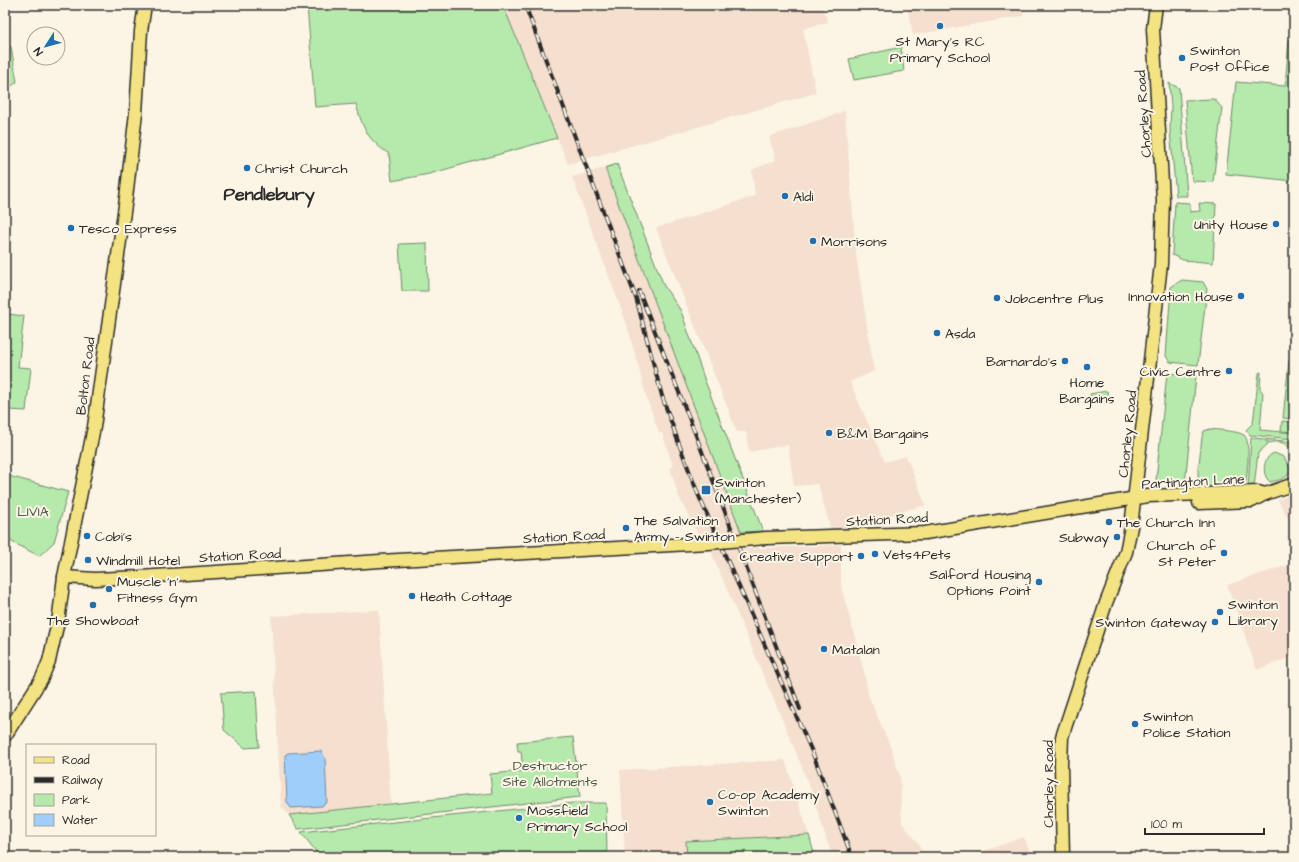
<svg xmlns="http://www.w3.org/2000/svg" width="1299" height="862" viewBox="0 0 1299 862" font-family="'Architects Daughter',sans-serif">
  <rect width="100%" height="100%" fill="#fcf5e5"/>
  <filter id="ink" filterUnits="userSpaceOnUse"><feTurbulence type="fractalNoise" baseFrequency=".025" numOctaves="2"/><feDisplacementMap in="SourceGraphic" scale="8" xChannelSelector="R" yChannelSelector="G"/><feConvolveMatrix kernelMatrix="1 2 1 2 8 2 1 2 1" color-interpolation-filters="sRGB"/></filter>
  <g filter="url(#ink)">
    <g fill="#f5dfcf">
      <polygon points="503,5 821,5 828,22 803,29 816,93 568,164"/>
      <polygon points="907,5 1023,5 1023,16 913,35"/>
      <polygon points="845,111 856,254 874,371 850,382 885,462 906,456 926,505 831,531 818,484 794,486 788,445 749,452 746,432 737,432 656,228 755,196 752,170 776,160 769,137"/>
      <polygon points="617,164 664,286 681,311 705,381 763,531 698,535 678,495 670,467 673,466 662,433 659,433 647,399 627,325 572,177"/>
      <polygon points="1294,493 1294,529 1278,500"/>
      <polygon points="841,545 841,586 864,671 869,697 891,748 900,776 902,823 919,844 923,857 832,857 812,793 795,750 712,554 711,550"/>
      <polygon points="1294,563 1294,656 1257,670 1227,585"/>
      <polygon points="379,610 391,804 289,815 281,806 271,616"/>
      <polygon points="785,760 809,835 686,841 687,857 625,857 620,770"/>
      <polygon points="1024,837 1032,857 967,857"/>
    </g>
    <g fill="#b5eaac" stroke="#708a6c">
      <path d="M307,5H503L557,138L429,174L392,181L389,154C367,139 363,129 356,104L315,107Z"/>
      <polygon points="1294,38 1294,181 1226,174 1236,82 1285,86 1289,40"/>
      <polygon points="5,46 11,47 17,82 5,91"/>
      <polygon points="901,47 904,71 854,80 849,59"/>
      <polygon points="1169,83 1179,88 1187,196 1176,196 1170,130 1171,106"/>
      <polygon points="1214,99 1222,108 1213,182 1192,181 1185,100"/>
      <polygon points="617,164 664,286 681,311 705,381 763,531 741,532 605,168"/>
      <polygon points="1175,202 1190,203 1190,212 1200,211 1199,203 1216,204 1213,263 1183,260 1172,255"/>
      <polygon points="427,243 428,291 402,291 399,244"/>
      <polygon points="1182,280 1203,282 1207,289 1198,365 1170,362 1166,356 1171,287"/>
      <polygon points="5,288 8,288 8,314 24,316 18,367 31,368 26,411 8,410 5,431"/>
      <polygon points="1289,361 1294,362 1294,419 1283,418"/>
      <polygon points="1261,372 1260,389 1263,393 1260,430 1294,433 1294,439 1250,435 1246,430 1253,423 1259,373"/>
      <polygon points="1167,373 1196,376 1185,483 1156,480"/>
      <polygon points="1107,391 1109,402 1092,404 1090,394"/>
      <polygon points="1282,421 1293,422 1292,432 1281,431"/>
      <path d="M1210,429C1218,430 1238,431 1244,435C1252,441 1246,480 1245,490H1199L1198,473L1202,437L1204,431Z"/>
      <polygon points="1251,438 1264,439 1268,444 1258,453 1254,487 1248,489"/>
      <path d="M1266,439L1294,442V452C1287,443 1280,440 1269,443Z"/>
      <path d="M1274,453L1284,457L1291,470C1288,479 1279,480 1270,482C1261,475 1263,457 1274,453Z"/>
      <polygon points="5,475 68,492 54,542 39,556 12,542 5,536"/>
      <polygon points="256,691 259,747 245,748 224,730 221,693"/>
      <polygon points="573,737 580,797 298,829 289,815 492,793 490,774 523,771 521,751 518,751 517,742"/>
      <polygon points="573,803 606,803 607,857 320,857 301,832"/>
      <polygon points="809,835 815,857 687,857 686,841"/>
    </g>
    <polygon fill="#9fcefb" stroke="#718da8" points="321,751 325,758 327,802 322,806 291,808 287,802 285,755 288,753"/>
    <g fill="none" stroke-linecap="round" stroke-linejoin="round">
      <g stroke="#2b2b2b" stroke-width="15">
        <g id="major">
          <polyline points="1199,503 1252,501 1265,494 1294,484"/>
          <polyline points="766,538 925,533 1148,496 1258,492 1265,494"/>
          <polyline points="64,577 95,579 140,577 380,561 708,543"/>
          <polyline points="5,736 42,678 49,661 58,622 64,577 94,427 126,198 136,113 141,31 145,5"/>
          <polyline points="1063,857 1061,765 1062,737 1106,603 1126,552 1131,527 1161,264 1163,200 1153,29 1156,5"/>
        </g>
      </g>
      <use href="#major" stroke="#f4e382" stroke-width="12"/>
      <g stroke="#2b2b2b" stroke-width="4">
        <g id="rail">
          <polyline points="525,5 636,298 662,396 679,444 698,494 813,754 852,857"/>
          <polyline points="639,291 695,433 800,709"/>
        </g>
      </g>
      <use href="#rail" stroke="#fcf5e5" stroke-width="2.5" stroke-dasharray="8" stroke-linecap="butt"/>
      <g stroke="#2b2b2b" stroke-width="15" stroke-linecap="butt">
        <polyline id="major-bridge" points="708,543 766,538"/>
      </g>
      <use href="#major-bridge" stroke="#f4e382" stroke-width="12"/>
    </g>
  </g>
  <g fill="#1f6fb2" stroke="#fcf5e5" stroke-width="1.5">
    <circle cx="940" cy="26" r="4"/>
    <circle cx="1182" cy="58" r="4"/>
    <circle cx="247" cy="168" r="4"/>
    <circle cx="785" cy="196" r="4"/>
    <circle cx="1276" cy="224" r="4"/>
    <circle cx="71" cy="228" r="4"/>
    <circle cx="813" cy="241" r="4"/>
    <circle cx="1241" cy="296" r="4"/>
    <circle cx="997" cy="298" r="4"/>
    <circle cx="937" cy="333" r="4"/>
    <circle cx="1065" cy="361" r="4"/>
    <circle cx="1087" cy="367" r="4"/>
    <circle cx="1229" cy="371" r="4"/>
    <circle cx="829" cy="433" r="4"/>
    <rect x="701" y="485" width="10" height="10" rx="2"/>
    <circle cx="1109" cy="522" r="4"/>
    <circle cx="626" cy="528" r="4"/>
    <circle cx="87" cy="536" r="4"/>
    <circle cx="1117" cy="537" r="4"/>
    <circle cx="1224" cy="553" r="4"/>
    <circle cx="875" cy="554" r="4"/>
    <circle cx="861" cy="556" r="4"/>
    <circle cx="88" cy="560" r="4"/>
    <circle cx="1039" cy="582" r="4"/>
    <circle cx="109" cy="589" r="4"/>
    <circle cx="412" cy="596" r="4"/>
    <circle cx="93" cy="605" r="4"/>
    <circle cx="1220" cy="612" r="4"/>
    <circle cx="1215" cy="622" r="4"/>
    <circle cx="824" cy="649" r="4"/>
    <circle cx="1135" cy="724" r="4"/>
    <circle cx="710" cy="802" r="4"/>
    <circle cx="519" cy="818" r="4"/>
  </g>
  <g text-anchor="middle" stroke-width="4" stroke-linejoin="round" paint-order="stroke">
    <g font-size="14" fill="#2b2b2b" stroke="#fcf5e5" text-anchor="start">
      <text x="940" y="46" text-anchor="middle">St Mary's RC<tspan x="940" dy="16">Primary School</tspan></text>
      <text x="1190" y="55">Swinton<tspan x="1190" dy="16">Post Office</tspan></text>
      <text x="255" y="173">Christ Church</text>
      <text x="793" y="201">Aldi</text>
      <text x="1268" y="229" text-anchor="end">Unity House</text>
      <text x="79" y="233">Tesco Express</text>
      <text x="821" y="246">Morrisons</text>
      <text x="1233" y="301" text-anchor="end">Innovation House</text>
      <text x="1005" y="303">Jobcentre Plus</text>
      <text x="945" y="338">Asda</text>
      <text x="1057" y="366" text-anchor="end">Barnardo's</text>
      <text x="1221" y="376" text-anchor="end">Civic Centre</text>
      <text x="1087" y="387" text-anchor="middle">Home<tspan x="1087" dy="16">Bargains</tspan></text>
      <text x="837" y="438">B&amp;M Bargains</text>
      <text x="715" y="487">Swinton<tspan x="715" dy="16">(Manchester)</tspan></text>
      <text x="634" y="525">The Salvation<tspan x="634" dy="16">Army - Swinton</tspan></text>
      <text x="1117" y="527">The Church Inn</text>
      <text x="95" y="541">Cobi's</text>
      <text x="1109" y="542" text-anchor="end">Subway</text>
      <text x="1216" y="550" text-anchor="end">Church of<tspan x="1216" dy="16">St Peter</tspan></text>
      <text x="883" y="559">Vets4Pets</text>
      <text x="853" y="561" text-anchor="end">Creative Support</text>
      <text x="96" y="565">Windmill Hotel</text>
      <text x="1031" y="579" text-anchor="end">Salford Housing<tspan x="1031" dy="16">Options Point</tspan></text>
      <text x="117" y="586">Muscle 'n'<tspan x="117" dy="16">Fitness Gym</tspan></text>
      <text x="420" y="601">Heath Cottage</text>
      <text x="1228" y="609">Swinton<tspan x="1228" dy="16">Library</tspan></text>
      <text x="93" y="625" text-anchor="middle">The Showboat</text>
      <text x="1207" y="627" text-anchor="end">Swinton Gateway</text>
      <text x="832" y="654">Matalan</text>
      <text x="1143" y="721">Swinton<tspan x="1143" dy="16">Police Station</tspan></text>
      <text x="718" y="799">Co-op Academy<tspan x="718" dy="16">Swinton</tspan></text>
      <text x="527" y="815">Mossfield<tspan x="527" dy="16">Primary School</tspan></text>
    </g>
    <g font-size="14" fill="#2b2b2b" stroke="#fcf5e5">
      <text transform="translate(1143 114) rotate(-94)" y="5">Chorley Road</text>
      <text transform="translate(85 376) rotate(-83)" y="5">Bolton Road</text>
      <text transform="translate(1127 434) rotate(-84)" y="5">Chorley Road</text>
      <text transform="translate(1193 481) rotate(-3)" y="5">Partington Lane</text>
      <text transform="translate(887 519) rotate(-3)" y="5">Station Road</text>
      <text transform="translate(564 536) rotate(-3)" y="5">Station Road</text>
      <text transform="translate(240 555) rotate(-3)" y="5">Station Road</text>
      <text transform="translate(1048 784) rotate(-90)" y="5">Chorley Road</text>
    </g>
    <g font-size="14" fill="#4e5b4b" stroke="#fcf5e5">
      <text x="33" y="516">LIVIA</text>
      <text x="550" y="770">Destructor<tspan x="550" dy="16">Site Allotments</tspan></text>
    </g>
    <g font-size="18" font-weight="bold" fill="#2b2b2b" stroke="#fcf5e5">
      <text x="269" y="200">Pendlebury</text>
    </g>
  </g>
  <rect width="1299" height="862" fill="none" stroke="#fcf5e5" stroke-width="20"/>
  <rect x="10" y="10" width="1279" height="842" fill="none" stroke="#2b2b2b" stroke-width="1.5" filter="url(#ink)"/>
  <rect x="26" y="744" width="130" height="92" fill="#fcf5e5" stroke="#a8a49b"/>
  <rect x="34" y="757" width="20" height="6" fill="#f4e382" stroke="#a8a49b"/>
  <text x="62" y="764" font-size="12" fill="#2b2b2b">Road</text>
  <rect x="34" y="777" width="20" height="6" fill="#2b2b2b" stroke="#a8a49b"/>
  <text x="62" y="784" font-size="12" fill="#2b2b2b">Railway</text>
  <rect x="34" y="794" width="20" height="12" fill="#b5eaac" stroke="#a8a49b"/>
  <text x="62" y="804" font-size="12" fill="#2b2b2b">Park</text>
  <rect x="34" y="814" width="20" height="12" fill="#9fcefb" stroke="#a8a49b"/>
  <text x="62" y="824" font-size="12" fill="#2b2b2b">Water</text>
  <g transform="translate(46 46) rotate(234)"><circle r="19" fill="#fcf5e5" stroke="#a8a49b"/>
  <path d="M0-3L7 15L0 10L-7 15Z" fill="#1f6fb2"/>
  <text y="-6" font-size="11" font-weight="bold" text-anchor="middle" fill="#2b2b2b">N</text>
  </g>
  <path d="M1145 828v6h119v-6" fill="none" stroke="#2b2b2b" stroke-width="2"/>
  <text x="1151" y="828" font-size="12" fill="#2b2b2b" stroke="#fcf5e5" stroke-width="3" paint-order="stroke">100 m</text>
</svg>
